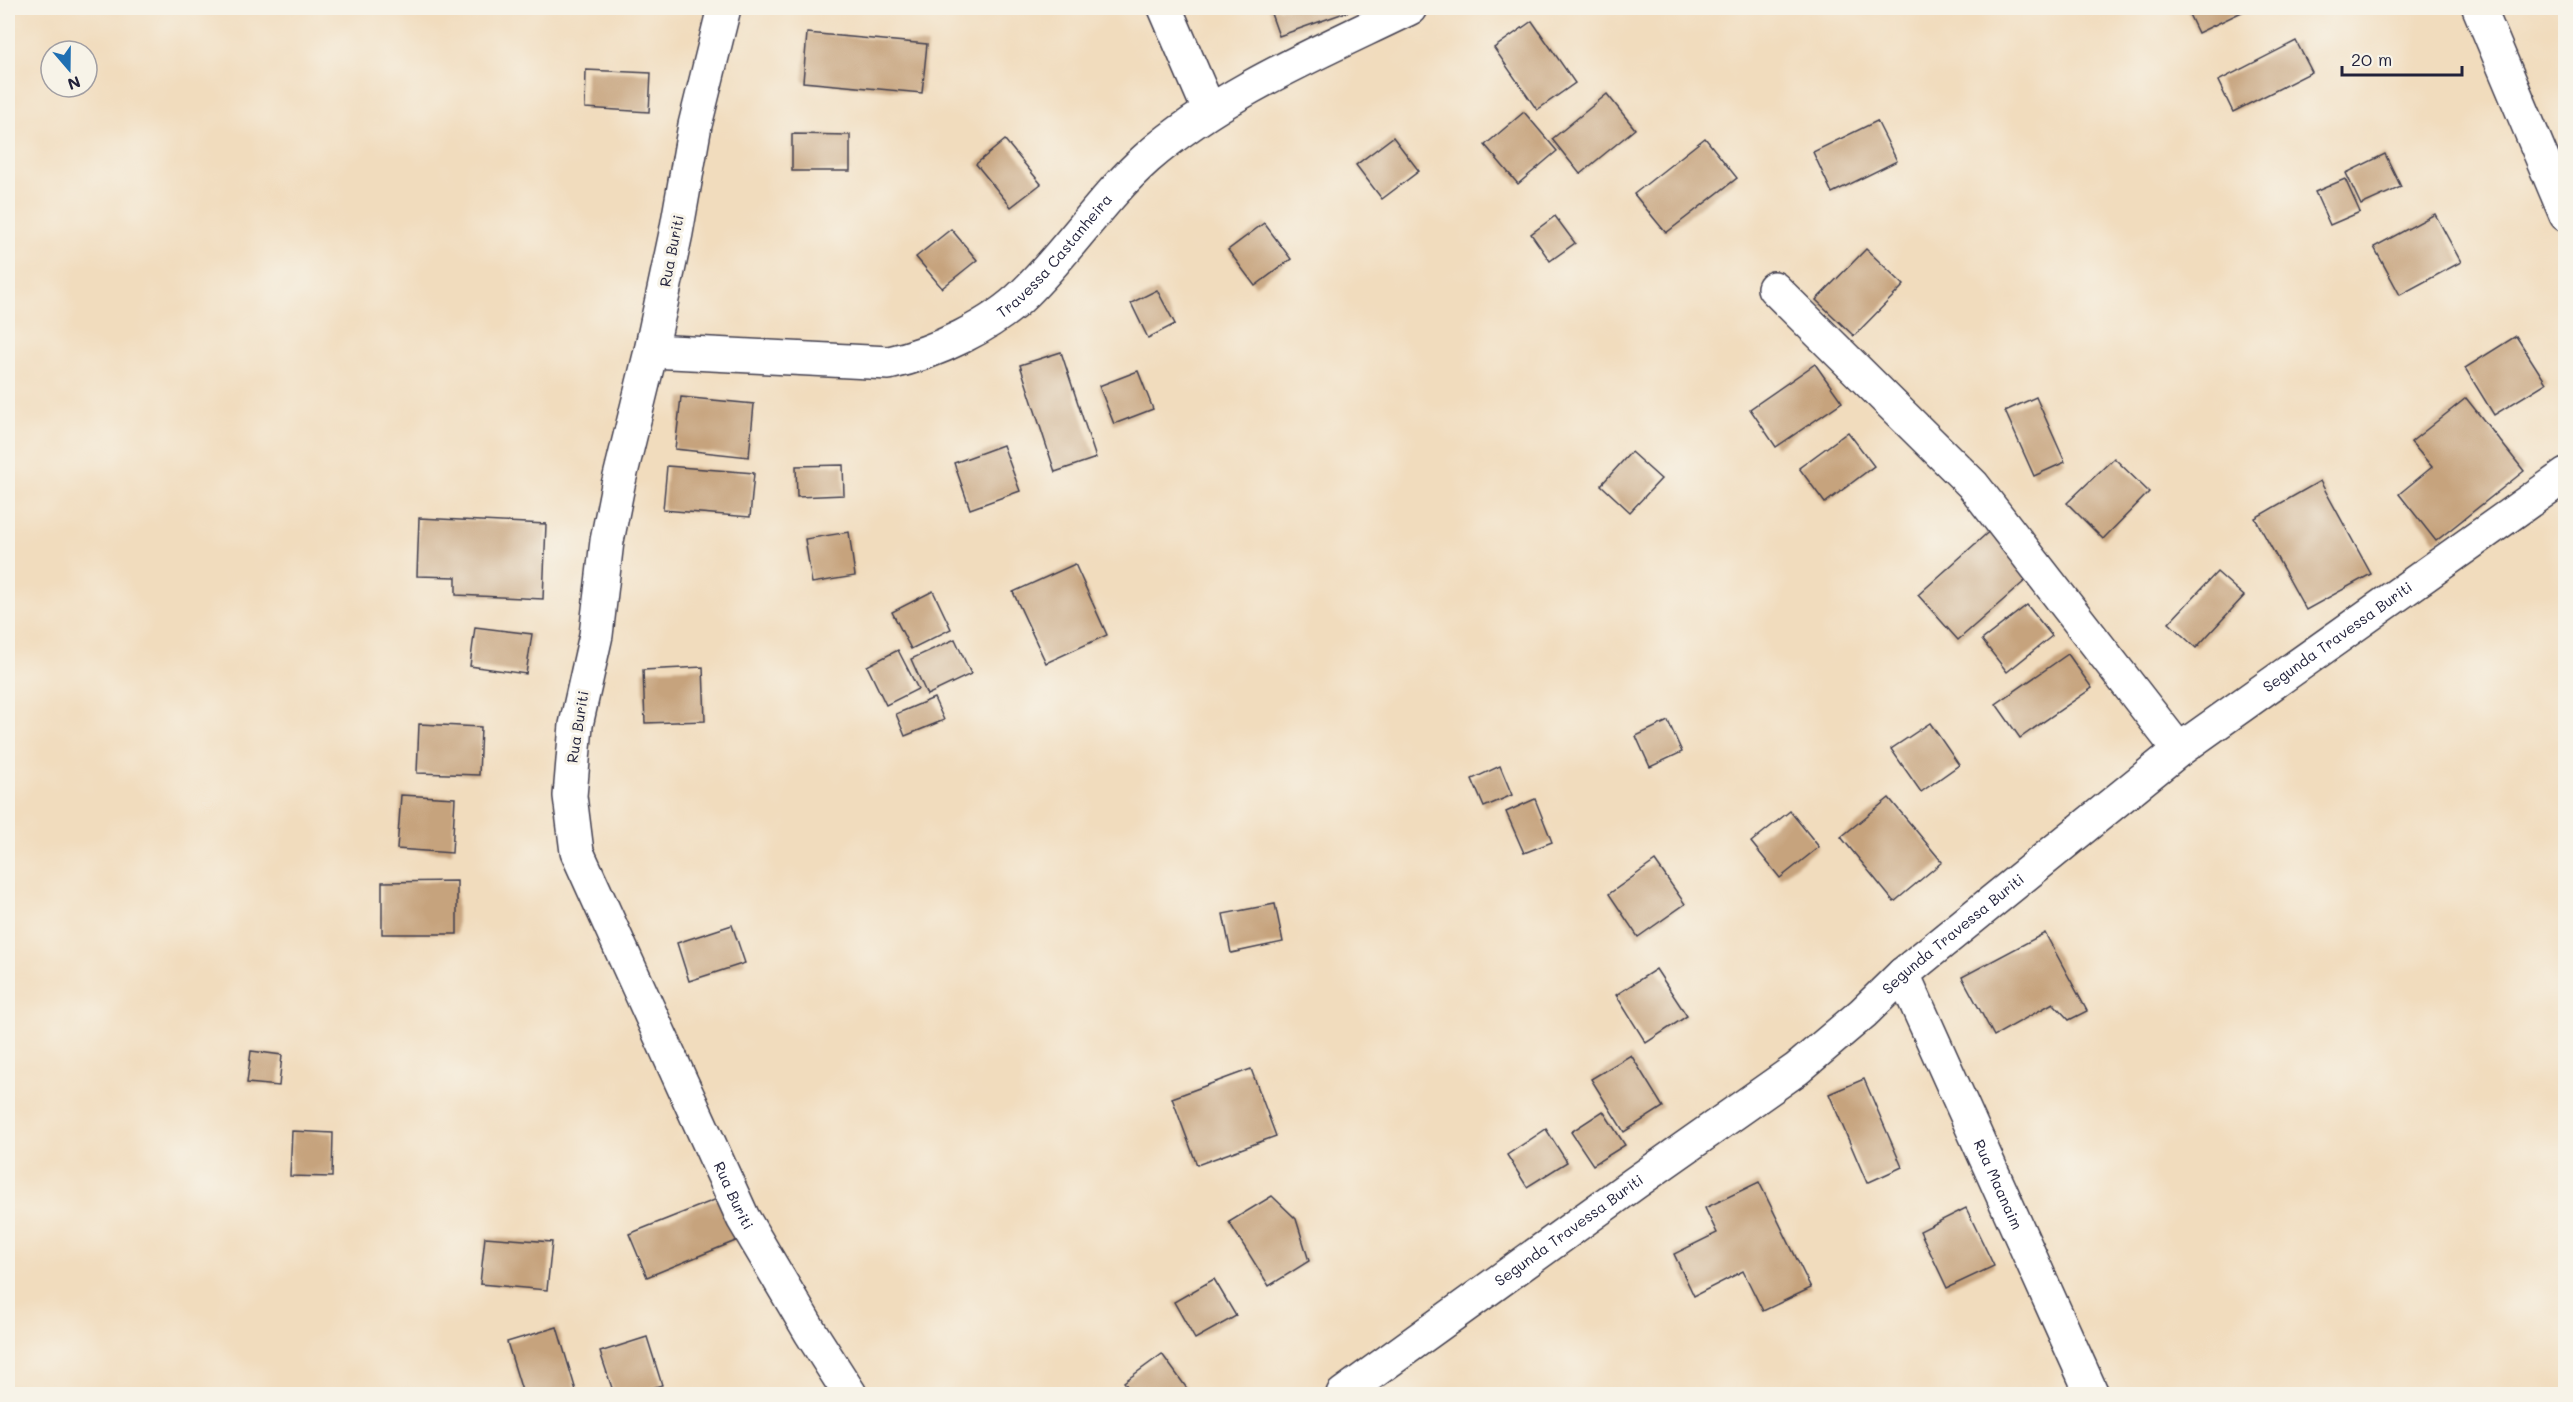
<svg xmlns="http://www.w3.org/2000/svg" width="2573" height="1402" viewBox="0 0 2573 1402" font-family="Mali,sans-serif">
  <rect width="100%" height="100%" fill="#f7f3e8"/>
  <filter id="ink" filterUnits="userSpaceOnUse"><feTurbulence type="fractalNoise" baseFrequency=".0167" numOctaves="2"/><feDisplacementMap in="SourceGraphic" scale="12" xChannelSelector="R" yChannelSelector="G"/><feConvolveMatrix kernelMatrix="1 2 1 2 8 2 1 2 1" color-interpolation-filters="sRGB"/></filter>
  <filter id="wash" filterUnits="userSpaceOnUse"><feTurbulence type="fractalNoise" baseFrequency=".008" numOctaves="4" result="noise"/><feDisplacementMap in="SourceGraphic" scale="24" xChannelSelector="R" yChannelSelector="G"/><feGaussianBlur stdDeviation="1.35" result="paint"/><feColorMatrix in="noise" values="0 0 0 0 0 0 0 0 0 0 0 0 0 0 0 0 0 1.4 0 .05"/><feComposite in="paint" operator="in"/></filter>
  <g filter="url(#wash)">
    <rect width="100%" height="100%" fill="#f1dcbd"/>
    <g id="blocks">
      <g fill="#c6a37d">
        <polygon points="1269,8 1358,8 1279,36"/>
        <polygon points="2186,8 2250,8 2198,33"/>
        <polygon points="1532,21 1575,83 1537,110 1494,48"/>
        <polygon points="807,33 927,44 922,93 803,82"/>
        <polygon points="2296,41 2312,72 2233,112 2218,81"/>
        <polygon points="586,70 651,73 649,112 585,108"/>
        <polygon points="1607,94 1635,129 1580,174 1552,139"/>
        <polygon points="1524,112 1557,151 1518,184 1485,145"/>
        <polygon points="1877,121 1897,161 1832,193 1813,152"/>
        <polygon points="792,134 850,135 850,171 792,171"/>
        <polygon points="1393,137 1419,171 1382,199 1356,165"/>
        <polygon points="1705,138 1737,178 1666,233 1634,194"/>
        <polygon points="1005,140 1041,184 1011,207 976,164"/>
        <polygon points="2385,154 2401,187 2361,205 2346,173"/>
        <polygon points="2345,179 2360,212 2330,225 2315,192"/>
        <polygon points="2435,214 2461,262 2400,295 2374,247"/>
        <polygon points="1555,216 1575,243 1550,261 1531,234"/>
        <polygon points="1264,223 1291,259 1255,286 1228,250"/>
        <polygon points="951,229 977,260 942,288 916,257"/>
        <polygon points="1866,249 1904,285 1854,336 1816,300"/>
        <polygon points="1157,290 1175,324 1148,338 1131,303"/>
        <polygon points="2516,336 2546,383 2494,415 2465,368"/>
        <polygon points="1061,352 1096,458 1055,472 1020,365"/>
        <polygon points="1815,364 1842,402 1776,447 1750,409"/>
        <polygon points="1138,371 1153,409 1114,424 1099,386"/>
        <polygon points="681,397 754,404 749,457 675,449"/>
        <polygon points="2036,397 2065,462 2034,476 2005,411"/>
        <polygon points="2466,398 2524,471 2436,541 2399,494 2432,467 2411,442"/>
        <polygon points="1848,432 1874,466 1825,503 1799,468"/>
        <polygon points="1003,445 1020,491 970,509 954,463"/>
        <polygon points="1631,452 1661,479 1630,512 1601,485"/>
        <polygon points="2114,458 2149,492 2103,539 2067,503"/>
        <polygon points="843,465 844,495 797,497 796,466"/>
        <polygon points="667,466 754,473 750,517 663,510"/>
        <polygon points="2320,481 2371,574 2306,610 2255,518"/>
        <polygon points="419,518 546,524 543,599 456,595 456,577 417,576"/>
        <polygon points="1994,527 2035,572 1958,640 1918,595"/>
        <polygon points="849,532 855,576 812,583 805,539"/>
        <polygon points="1075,564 1107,635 1046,663 1013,592"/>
        <polygon points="2217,572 2244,596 2196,648 2169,623"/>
        <polygon points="933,591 951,629 911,649 892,612"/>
        <polygon points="2027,605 2052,636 2007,672 1982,640"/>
        <polygon points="475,627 532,634 526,674 470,666"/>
        <polygon points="955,639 971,674 927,695 911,659"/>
        <polygon points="898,650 918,689 886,705 867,666"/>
        <polygon points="2068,654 2092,688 2020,738 1996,704"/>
        <polygon points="703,667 705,721 645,723 643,670"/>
        <polygon points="934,698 944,720 905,736 896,714"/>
        <polygon points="1668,721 1682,752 1650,767 1636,736"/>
        <polygon points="1930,723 1959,765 1921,792 1891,749"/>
        <polygon points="419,724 481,727 479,775 417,773"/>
        <polygon points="1500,766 1512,795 1484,807 1472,779"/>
        <polygon points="401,795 455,798 452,853 397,849"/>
        <polygon points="1889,798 1942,862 1894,902 1841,837"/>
        <polygon points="1535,799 1552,842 1524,853 1506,812"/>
        <polygon points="1790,811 1819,847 1780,878 1751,842"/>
        <polygon points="1655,861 1685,904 1638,937 1609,894"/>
        <polygon points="457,881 457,934 382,934 382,882"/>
        <polygon points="1275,904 1283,942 1231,953 1223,914"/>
        <polygon points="732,925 745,963 689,981 677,943"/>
        <polygon points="2045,933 2087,1011 2069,1020 2053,1003 1994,1036 1962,977"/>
        <polygon points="1656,969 1687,1016 1646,1043 1616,995"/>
        <polygon points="251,1051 282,1055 279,1086 247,1083"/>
        <polygon points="1631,1055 1663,1107 1624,1132 1591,1079"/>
        <polygon points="1251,1069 1276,1136 1197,1165 1172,1098"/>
        <polygon points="1864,1079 1902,1167 1867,1183 1829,1094"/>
        <polygon points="1603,1111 1625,1145 1593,1165 1571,1132"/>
        <polygon points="1546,1129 1567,1162 1527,1187 1507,1155"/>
        <polygon points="292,1131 333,1133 332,1177 290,1176"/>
        <polygon points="1759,1182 1811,1288 1763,1311 1743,1271 1694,1296 1674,1254 1717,1233 1705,1208"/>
        <polygon points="1272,1196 1296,1219 1309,1261 1269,1286 1229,1222"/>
        <polygon points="722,1197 738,1240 647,1277 629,1234"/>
        <polygon points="1966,1208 1994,1266 1947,1288 1920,1231"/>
        <polygon points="485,1237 552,1242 547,1290 480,1284"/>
        <polygon points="1214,1279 1236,1316 1195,1339 1174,1302"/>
        <polygon points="557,1327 577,1394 523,1394 507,1342"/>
        <polygon points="647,1337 662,1385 632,1394 614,1394 600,1352"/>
        <polygon points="1162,1354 1191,1394 1133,1394 1124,1382"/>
      </g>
    </g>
  </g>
  <g filter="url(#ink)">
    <use href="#blocks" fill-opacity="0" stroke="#413e4e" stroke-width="1.5"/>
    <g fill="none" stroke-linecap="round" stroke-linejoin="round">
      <g stroke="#413e4e" stroke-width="36">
        <g id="minor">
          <path id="s1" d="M724,8L695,125L676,233L651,351L618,485L607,541L596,635L576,725L570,796L577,852L743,1218L811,1333L850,1394"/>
          <polyline points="1165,8 1209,110"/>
          <polyline points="2479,8 2566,215"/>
          <polyline points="1774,288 1973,485 2179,750"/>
          <path id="s2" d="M651,351L889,363C935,353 992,326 1025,293C1068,251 1102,198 1147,158C1221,93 1322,51 1410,8"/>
          <path id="s3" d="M1903,974L2092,1394"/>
          <path id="s4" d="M1343,1394L1635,1183L1797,1069L1863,1013L1903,974L2179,750L2566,475"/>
        </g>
      </g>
      <use href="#minor" stroke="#fff" stroke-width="33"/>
    </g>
  </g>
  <g text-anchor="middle" stroke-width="6" stroke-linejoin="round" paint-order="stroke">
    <g font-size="15" fill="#22223b" stroke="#f7f3e8">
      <text transform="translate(672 251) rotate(-79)" y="5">Rua Buriti</text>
      <text dy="5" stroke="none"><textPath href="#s2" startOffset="440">Travessa Castanheira</textPath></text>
      <text dy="5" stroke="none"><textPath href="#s4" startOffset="1251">Segunda Travessa Buriti</textPath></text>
      <text transform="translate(578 727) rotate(-81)" y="5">Rua Buriti</text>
      <text dy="5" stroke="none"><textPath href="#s4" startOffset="765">Segunda Travessa Buriti</textPath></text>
      <text dy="5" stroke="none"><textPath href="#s3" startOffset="231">Rua Maanaim</textPath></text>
      <text dy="5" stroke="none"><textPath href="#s1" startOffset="1238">Rua Buriti</textPath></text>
      <text dy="5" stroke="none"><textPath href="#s4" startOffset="279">Segunda Travessa Buriti</textPath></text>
    </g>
  </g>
  <rect width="2573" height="1402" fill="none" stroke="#f7f3e8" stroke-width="30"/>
  <g transform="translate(69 69) rotate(160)"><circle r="28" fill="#f7f3e8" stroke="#a29fa3" stroke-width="1.5"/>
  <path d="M0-4.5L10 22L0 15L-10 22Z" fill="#1f6fb2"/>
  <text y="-9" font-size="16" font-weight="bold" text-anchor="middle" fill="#22223b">N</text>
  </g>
  <path d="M2342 66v9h120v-9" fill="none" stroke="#22223b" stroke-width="3"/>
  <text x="2351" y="66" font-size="18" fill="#22223b" stroke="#f7f3e8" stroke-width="4.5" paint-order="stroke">20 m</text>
</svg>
